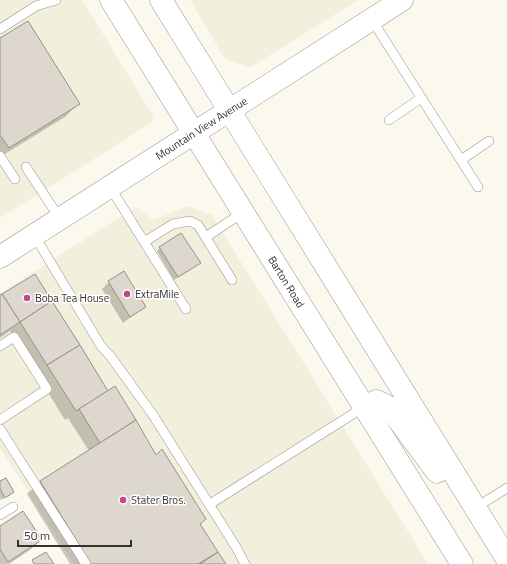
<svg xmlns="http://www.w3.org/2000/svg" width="507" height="564" viewBox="0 0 507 564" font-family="'Titillium Web',sans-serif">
  <rect width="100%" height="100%" fill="#fbf8ee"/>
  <g fill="#f3efdd">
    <polygon points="0,0 82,0 154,117 151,123 0,218"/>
    <polygon points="190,0 358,0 251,67 225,59"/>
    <polygon points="188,206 212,215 428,564 74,564 0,448 0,293 136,207 153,220"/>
  </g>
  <g fill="#0003">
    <polygon points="0,39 78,104 65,117 0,157"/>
    <polygon points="160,248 200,263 174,280 157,251"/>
    <polygon points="109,282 145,307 123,323 102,289"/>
    <polygon points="0,297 108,392 205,519 199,525 224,564 70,564 27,494 41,481 89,451 68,418 65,420 10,331 0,338"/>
    <polygon points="0,482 10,495 1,500 0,498"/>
    <polygon points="0,527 41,540 30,550 9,564 0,564"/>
  </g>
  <g fill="#ddd7ce" stroke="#989189">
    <polygon points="28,21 80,104 9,148 0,135 0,38"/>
    <polygon points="181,233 201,263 178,277 159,247"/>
    <polygon points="124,271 146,307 130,317 108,281"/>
    <polygon points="35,274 52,301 20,322 2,294"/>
    <polygon points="2,294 20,322 0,335 0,295"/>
    <polygon points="52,301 80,345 47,365 20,322"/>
    <polygon points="80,345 108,391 76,411 47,365"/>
    <polygon points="115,386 136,420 100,443 79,409"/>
    <polygon points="136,420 156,455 162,449 206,519 200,524 218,552 198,564 91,564 40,481"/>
    <polygon points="6,478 14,492 5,498 0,489 0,481"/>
    <polygon points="23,511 42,540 8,562 0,549 0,526"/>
    <polygon points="46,552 54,564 34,564 32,560"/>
    <polygon points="218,552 226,564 200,564"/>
  </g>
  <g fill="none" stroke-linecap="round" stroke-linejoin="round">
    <g stroke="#99968d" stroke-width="10">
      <g id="lane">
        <polyline points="372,20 478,187"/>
        <polyline points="0,29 36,6 56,0"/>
        <polyline points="389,120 421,98"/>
        <polyline points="0,156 15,179"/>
        <polyline points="461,160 489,141"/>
        <polyline points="26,167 60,219"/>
        <polyline points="110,187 186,309"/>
        <polyline points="34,235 101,346 111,357 153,415 236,547 245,564"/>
        <polyline points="206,237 242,213"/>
        <polyline points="144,242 173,224 190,221 198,225 232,280"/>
        <polyline points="0,346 14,337 47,389 0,420"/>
        <polyline points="0,429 86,564"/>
        <polyline points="210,504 364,407"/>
        <polyline points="475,508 507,488"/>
        <polyline points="0,515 13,507"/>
      </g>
    </g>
    <g stroke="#99968d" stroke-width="23">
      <g id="secondary">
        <path id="s1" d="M111,0L462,564"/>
        <polyline points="161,0 507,559"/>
        <path id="s2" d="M0,257L402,0"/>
        <polyline points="364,407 376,401 389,407 437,472"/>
      </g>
    </g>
    <use href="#lane" stroke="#fff" stroke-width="9"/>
    <use href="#secondary" stroke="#fff" stroke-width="22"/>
  </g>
  <g fill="#c4448e" stroke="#fff" stroke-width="1.5">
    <circle cx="127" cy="294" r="4"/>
    <circle cx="27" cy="298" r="4"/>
    <circle cx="123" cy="500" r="4"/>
  </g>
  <g text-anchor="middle" stroke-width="3" stroke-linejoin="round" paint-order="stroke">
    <g font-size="11" fill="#33322e" stroke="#fff">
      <text dy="4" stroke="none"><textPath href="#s2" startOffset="239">Mountain View Avenue</textPath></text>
      <text dy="4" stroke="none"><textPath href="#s1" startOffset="332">Barton Road</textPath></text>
    </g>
    <g font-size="11" fill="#33322e" stroke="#fff" text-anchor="start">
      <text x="135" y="298">ExtraMile</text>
      <text x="35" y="302">Boba Tea House</text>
      <text x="131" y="504">Stater Bros.</text>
    </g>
  </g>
  <path d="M18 540v6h113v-6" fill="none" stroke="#33322e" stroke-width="2"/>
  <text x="24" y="540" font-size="12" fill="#33322e" stroke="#ffffff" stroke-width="3" paint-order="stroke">50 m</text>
</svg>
